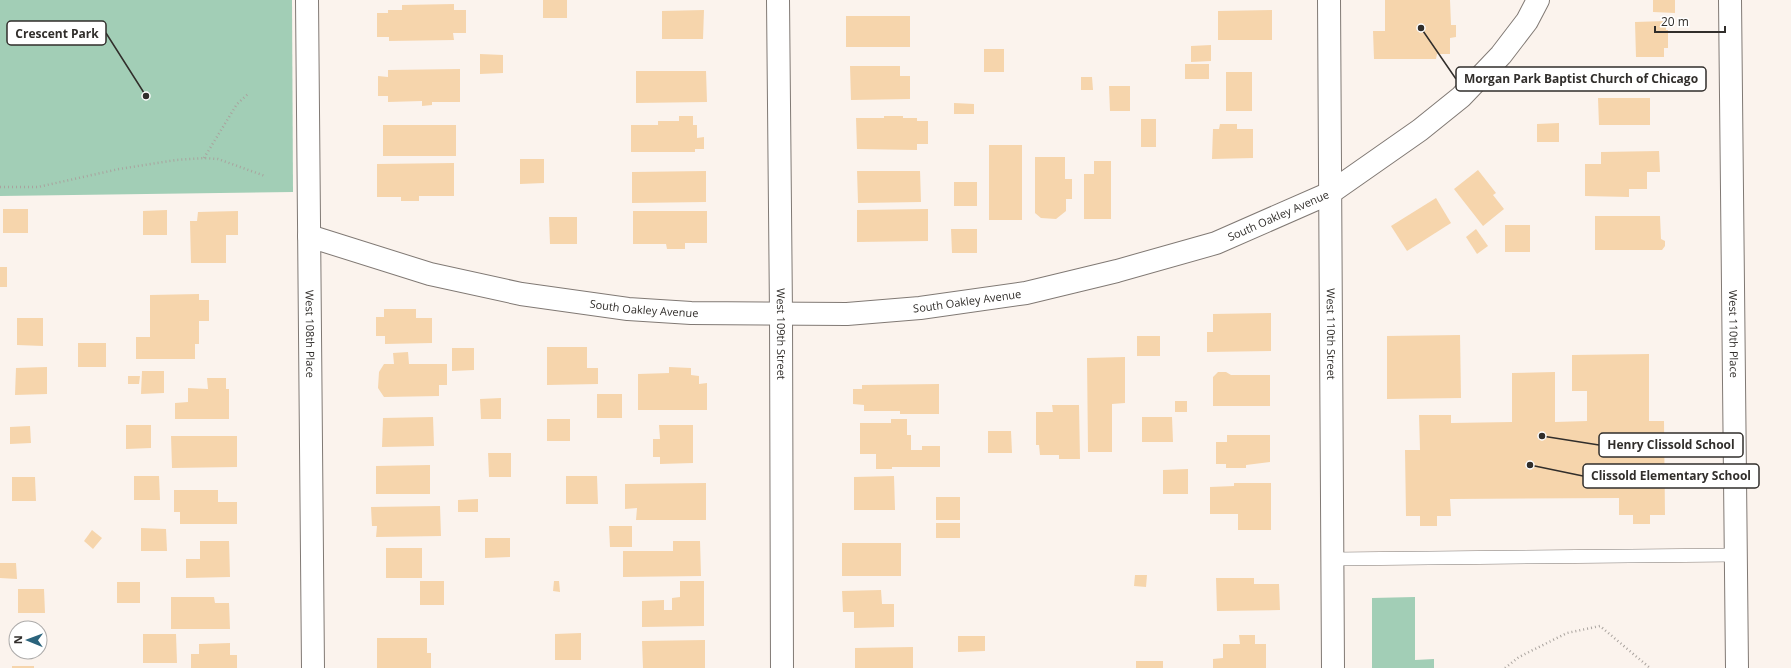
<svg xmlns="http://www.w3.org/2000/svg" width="1791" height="668" viewBox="0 0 1791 668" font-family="'Open Sans',sans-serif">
  <rect width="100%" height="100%" fill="#fbf3ed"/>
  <g fill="#a2ceb6">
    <polygon points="0,0 292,0 293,192 0,196"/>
    <polygon points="1415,597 1415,660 1434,659 1434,668 1372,668 1372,598"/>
  </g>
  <g fill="#f6d5ac">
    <rect x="543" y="0" width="24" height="18"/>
    <polygon points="1385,0 1450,0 1451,25 1456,25 1456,37 1450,38 1450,54 1437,54 1436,59 1374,59 1373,31 1385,31"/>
    <polygon points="1653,0 1675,0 1675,13 1653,12"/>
    <polygon points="454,4 454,10 466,10 466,33 453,33 454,40 389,41 389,37 377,37 377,13 388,13 388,10 402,10 402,5"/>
    <polygon points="704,10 703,39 662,39 662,11"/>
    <polygon points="1272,10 1272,40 1218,40 1218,11"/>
    <rect x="846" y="16" width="64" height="31"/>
    <polygon points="1666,21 1666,30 1668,30 1668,48 1664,48 1664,57 1636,57 1635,22"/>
    <polygon points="1211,45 1211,61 1191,62 1191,46"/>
    <rect x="984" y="49" width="20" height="23"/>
    <polygon points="480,54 503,55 503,73 480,74"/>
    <rect x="1185" y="64" width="24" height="15"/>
    <polygon points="850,66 900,66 900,76 910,76 910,99 851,100"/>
    <polygon points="460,69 460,102 432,102 432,105 422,106 422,101 388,102 388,96 378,96 378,76 388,77 388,70"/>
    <polygon points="636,71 706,71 707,102 636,103"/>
    <rect x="1226" y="72" width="26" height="39"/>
    <polygon points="1081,77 1092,77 1093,90 1081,90"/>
    <polygon points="1109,86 1130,86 1130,111 1110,111"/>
    <polygon points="1598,98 1650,98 1650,125 1599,125"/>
    <polygon points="954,103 974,104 974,114 954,114"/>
    <polygon points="679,116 693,116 693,125 697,125 697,138 704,137 704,149 695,149 695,152 631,152 631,125 658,125 658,121 679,121"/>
    <polygon points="884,116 903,116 903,118 917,118 917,121 928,121 928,144 917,144 917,150 857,149 856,118 884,118"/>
    <rect x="1141" y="119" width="15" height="28"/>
    <polygon points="1559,123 1559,142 1537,142 1537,124"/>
    <polygon points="1220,124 1237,124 1237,129 1253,129 1253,158 1212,159 1213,129 1219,129"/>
    <rect x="383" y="125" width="73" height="31"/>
    <rect x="989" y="145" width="33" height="75"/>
    <polygon points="1659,151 1660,172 1647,172 1647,189 1629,189 1629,197 1585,196 1585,164 1601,164 1601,152"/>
    <polygon points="1035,157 1065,157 1065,179 1072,179 1072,199 1066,199 1066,211 1056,219 1041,218 1035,213"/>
    <polygon points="520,159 544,159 544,183 520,184"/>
    <polygon points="1094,161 1111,161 1111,219 1084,219 1084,174 1094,174"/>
    <polygon points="454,163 454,196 419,196 419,201 401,201 401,197 377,197 377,164"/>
    <polygon points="1478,170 1496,193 1493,195 1504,209 1483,226 1454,189"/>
    <polygon points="706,171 706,202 632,203 632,172"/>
    <polygon points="857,171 920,171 921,202 858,203"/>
    <rect x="954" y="182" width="23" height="24"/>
    <polygon points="1436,198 1451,223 1407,251 1391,226"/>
    <rect x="3" y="209" width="25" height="24"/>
    <polygon points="928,209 928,241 857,242 857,210"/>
    <polygon points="167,210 167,235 143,235 143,211"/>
    <polygon points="238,211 238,235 226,235 226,263 191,263 190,221 197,221 198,212"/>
    <polygon points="633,211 707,211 707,243 685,243 685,249 667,249 666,244 633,244"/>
    <polygon points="1595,216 1660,216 1661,239 1665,241 1665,246 1662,250 1595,250"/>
    <polygon points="549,217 577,217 577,244 550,244"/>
    <rect x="1505" y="225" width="25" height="27"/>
    <polygon points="951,229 977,229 977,253 952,253"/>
    <polygon points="1476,229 1488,246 1477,254 1466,237"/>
    <rect x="0" y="267" width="7" height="20"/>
    <polygon points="199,294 199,300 209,300 209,321 199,321 199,344 195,344 195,359 136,359 136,337 150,337 150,295"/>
    <polygon points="384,309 416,309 416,318 432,318 432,343 385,344 385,336 376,336 376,317 384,317"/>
    <polygon points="1271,313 1271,351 1207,352 1207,332 1213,332 1213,314"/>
    <polygon points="17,318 43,318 43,346 17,345"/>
    <polygon points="1460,335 1461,398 1387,399 1387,336"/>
    <rect x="1137" y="336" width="23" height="20"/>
    <rect x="78" y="343" width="28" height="24"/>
    <polygon points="547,347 587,347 587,368 598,368 598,384 547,385"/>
    <polygon points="452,348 474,348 474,370 452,371"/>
    <polygon points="408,352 409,364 447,364 447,385 439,385 439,396 384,397 378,388 379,372 384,364 394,364 393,353"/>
    <polygon points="1649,354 1649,421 1664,421 1665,515 1650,515 1650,524 1633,524 1633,515 1619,515 1619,498 1450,499 1451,516 1437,516 1437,526 1420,526 1420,516 1406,516 1405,450 1420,450 1419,415 1451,415 1451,423 1512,422 1512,373 1555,372 1555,422 1587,421 1587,391 1572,391 1572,355"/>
    <polygon points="1125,357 1125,403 1112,404 1112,452 1088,452 1087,358"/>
    <polygon points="47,367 47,394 15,395 16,368"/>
    <polygon points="669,367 691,368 691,375 699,376 699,384 707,383 707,410 638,410 638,374 669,373"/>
    <polygon points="142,371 164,371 164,393 141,394"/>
    <polygon points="1218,372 1226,372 1231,375 1270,375 1270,406 1213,406 1213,377"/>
    <polygon points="128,376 140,376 139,384 128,384"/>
    <polygon points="207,378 226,378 226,389 229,389 229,419 175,419 175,403 188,402 188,388 208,389"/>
    <polygon points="939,384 939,414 900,414 900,411 864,411 864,405 853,404 853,389 862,389 862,385"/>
    <rect x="597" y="394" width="25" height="24"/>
    <polygon points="501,398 501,419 481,419 480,399"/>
    <rect x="1175" y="401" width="12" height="11"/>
    <polygon points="1052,405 1079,405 1080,459 1059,459 1059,455 1040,455 1039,445 1036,445 1036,412 1053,412"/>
    <polygon points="433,417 434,446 382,447 383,418"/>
    <polygon points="1142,417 1172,417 1173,442 1142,442"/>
    <rect x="547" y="419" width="23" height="22"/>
    <polygon points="891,419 907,419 907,435 911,435 911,450 922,450 922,446 940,446 940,467 892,467 892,469 876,469 876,454 860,454 860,423 891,423"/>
    <polygon points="126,425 151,425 151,448 126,449"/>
    <polygon points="659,425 693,425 693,463 660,464 660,457 653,457 653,439 660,439"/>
    <polygon points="30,426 31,443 10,444 10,427"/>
    <polygon points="988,431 1011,431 1012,453 988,453"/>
    <polygon points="1227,435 1270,435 1270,462 1246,465 1246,468 1226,468 1226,464 1216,464 1216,442 1227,442"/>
    <polygon points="171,436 237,436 237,467 172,468"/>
    <polygon points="488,453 511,453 511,477 489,477"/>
    <polygon points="430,465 430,494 376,494 376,466"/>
    <polygon points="1188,469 1188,494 1163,494 1163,470"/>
    <polygon points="134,476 159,476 160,500 134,500"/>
    <polygon points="566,476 597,476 598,504 566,504"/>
    <polygon points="894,476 895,510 854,510 854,477"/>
    <polygon points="12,477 35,477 36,501 12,501"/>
    <polygon points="706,483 706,520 636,520 637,508 625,509 625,484"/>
    <polygon points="1234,483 1271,483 1271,530 1238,530 1238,514 1210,514 1210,487 1234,486"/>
    <polygon points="174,490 218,490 218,502 237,502 237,524 180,524 180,512 174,512"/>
    <rect x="936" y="497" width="24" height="23"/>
    <polygon points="478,499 478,512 458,512 458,500"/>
    <polygon points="440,506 441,536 376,537 377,526 372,526 371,507"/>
    <rect x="936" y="523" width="24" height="15"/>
    <polygon points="609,526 632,526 632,547 610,547"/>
    <polygon points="141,528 166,529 167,551 141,551"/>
    <polygon points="92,530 102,538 93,549 84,541"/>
    <polygon points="485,538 510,538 510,557 485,558"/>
    <polygon points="200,541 229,541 230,577 186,578 186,559 200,559"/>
    <polygon points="673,541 700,541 701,576 623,577 623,551 673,551"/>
    <rect x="842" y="543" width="59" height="33"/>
    <rect x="386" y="548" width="36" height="30"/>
    <polygon points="0,563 16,563 17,579 0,578"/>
    <polygon points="1135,575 1147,575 1146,587 1134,586"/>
    <polygon points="1216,578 1254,578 1254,584 1279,584 1280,610 1217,611"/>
    <rect x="420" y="581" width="24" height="24"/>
    <polygon points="554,581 559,581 560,592 553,591"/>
    <polygon points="680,581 704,581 704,626 642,627 642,601 664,600 664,610 672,610 672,598 680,597"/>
    <rect x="117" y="582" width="23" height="21"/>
    <polygon points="18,589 44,589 45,613 18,613"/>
    <polygon points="881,590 882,604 894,604 894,627 854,628 854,612 843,612 842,591"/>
    <polygon points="171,597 214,597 215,603 229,603 230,629 171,629"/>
    <polygon points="581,633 581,660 555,660 555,634"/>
    <polygon points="143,634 176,634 177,663 143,663"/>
    <polygon points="1239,635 1255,635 1255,644 1266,644 1266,668 1213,668 1213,659 1223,658 1223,644 1240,644"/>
    <polygon points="958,636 985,636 985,651 958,652"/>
    <polygon points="377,638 427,638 427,653 431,653 431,668 377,668"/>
    <polygon points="705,640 705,668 643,668 642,641"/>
    <polygon points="230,643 230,655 237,655 237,668 191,668 191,654 199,654 199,644"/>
    <polygon points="913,647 913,668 855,668 855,648"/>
    <rect x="1136" y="661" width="27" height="7"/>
    <rect x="12" y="666" width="22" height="2"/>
  </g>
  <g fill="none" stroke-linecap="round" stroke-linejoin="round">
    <g stroke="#807974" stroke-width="14">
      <polyline id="service" points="1333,559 1736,555"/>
    </g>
    <g stroke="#807974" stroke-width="24">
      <g id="minor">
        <path id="s1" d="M307,0L313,668"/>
        <path id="s2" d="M778,0L781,314L782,668"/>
        <path id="s3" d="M1329,0L1333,668"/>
        <path id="s4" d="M1730,0L1737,668"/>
        <path id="s5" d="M309,236L430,274L521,294L628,309L691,313L847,314L920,308L1026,293L1117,271L1216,243L1330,193L1420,130L1461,97L1501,55L1527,21L1538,0"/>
      </g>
    </g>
    <g stroke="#a9a39e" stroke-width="2.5" stroke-dasharray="1 3" stroke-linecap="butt">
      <polyline points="204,158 237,104 248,94"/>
      <polyline points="0,187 38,187 119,169 176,160 204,158 218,159 265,176"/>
      <polyline points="1505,668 1519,657 1567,633 1600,626 1650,668"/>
    </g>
    <use href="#service" stroke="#fff" stroke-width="13"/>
    <use href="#minor" stroke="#fff" stroke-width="22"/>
  </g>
  <g text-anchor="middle" stroke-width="4" stroke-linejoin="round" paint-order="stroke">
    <g font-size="11" fill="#312e2b" stroke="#fff">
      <text dy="4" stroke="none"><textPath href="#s5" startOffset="992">South Oakley Avenue</textPath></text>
      <text dy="4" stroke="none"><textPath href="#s5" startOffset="668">South Oakley Avenue</textPath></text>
      <text dy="4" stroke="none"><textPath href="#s5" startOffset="344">South Oakley Avenue</textPath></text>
      <text dy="4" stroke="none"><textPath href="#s1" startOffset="334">West 108th Place</textPath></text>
      <text dy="4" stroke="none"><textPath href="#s2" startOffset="334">West 109th Street</textPath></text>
      <text dy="4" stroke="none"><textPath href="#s3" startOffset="334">West 110th Street</textPath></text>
      <text dy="4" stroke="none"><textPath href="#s4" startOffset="334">West 110th Place</textPath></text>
    </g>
  </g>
  <path fill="none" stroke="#312e2b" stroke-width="1.5" d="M146 96L106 33M1421 28L1456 79M1542 436L1599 445M1530 465L1583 476"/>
  <g fill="#312e2b" stroke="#fff" stroke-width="1.5">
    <circle cx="146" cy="96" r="4"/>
    <circle cx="1421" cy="28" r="4"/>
    <circle cx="1542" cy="436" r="4"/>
    <circle cx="1530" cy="465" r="4"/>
  </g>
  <g fill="#fff" stroke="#312e2b" stroke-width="1.5">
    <rect x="7" y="21" width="99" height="24" rx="4"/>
    <rect x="1456" y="67" width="250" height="24" rx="4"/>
    <rect x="1599" y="433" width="144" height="24" rx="4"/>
    <rect x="1583" y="464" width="176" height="24" rx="4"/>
  </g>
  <g font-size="12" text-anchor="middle" font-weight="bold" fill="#312e2b">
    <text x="57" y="38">Crescent Park</text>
    <text x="1581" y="83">Morgan Park Baptist Church of Chicago</text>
    <text x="1671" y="449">Henry Clissold School</text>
    <text x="1671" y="480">Clissold Elementary School</text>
  </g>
  <g transform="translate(28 640) rotate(271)"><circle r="19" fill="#ffffff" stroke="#adabaa"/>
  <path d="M0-3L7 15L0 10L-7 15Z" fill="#2a637c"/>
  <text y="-6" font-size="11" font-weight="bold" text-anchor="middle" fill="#312e2b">N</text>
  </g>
  <path d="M1655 26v6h70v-6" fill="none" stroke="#312e2b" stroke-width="2"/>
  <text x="1661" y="26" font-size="12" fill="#312e2b" stroke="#ffffff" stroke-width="3" paint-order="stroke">20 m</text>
</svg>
